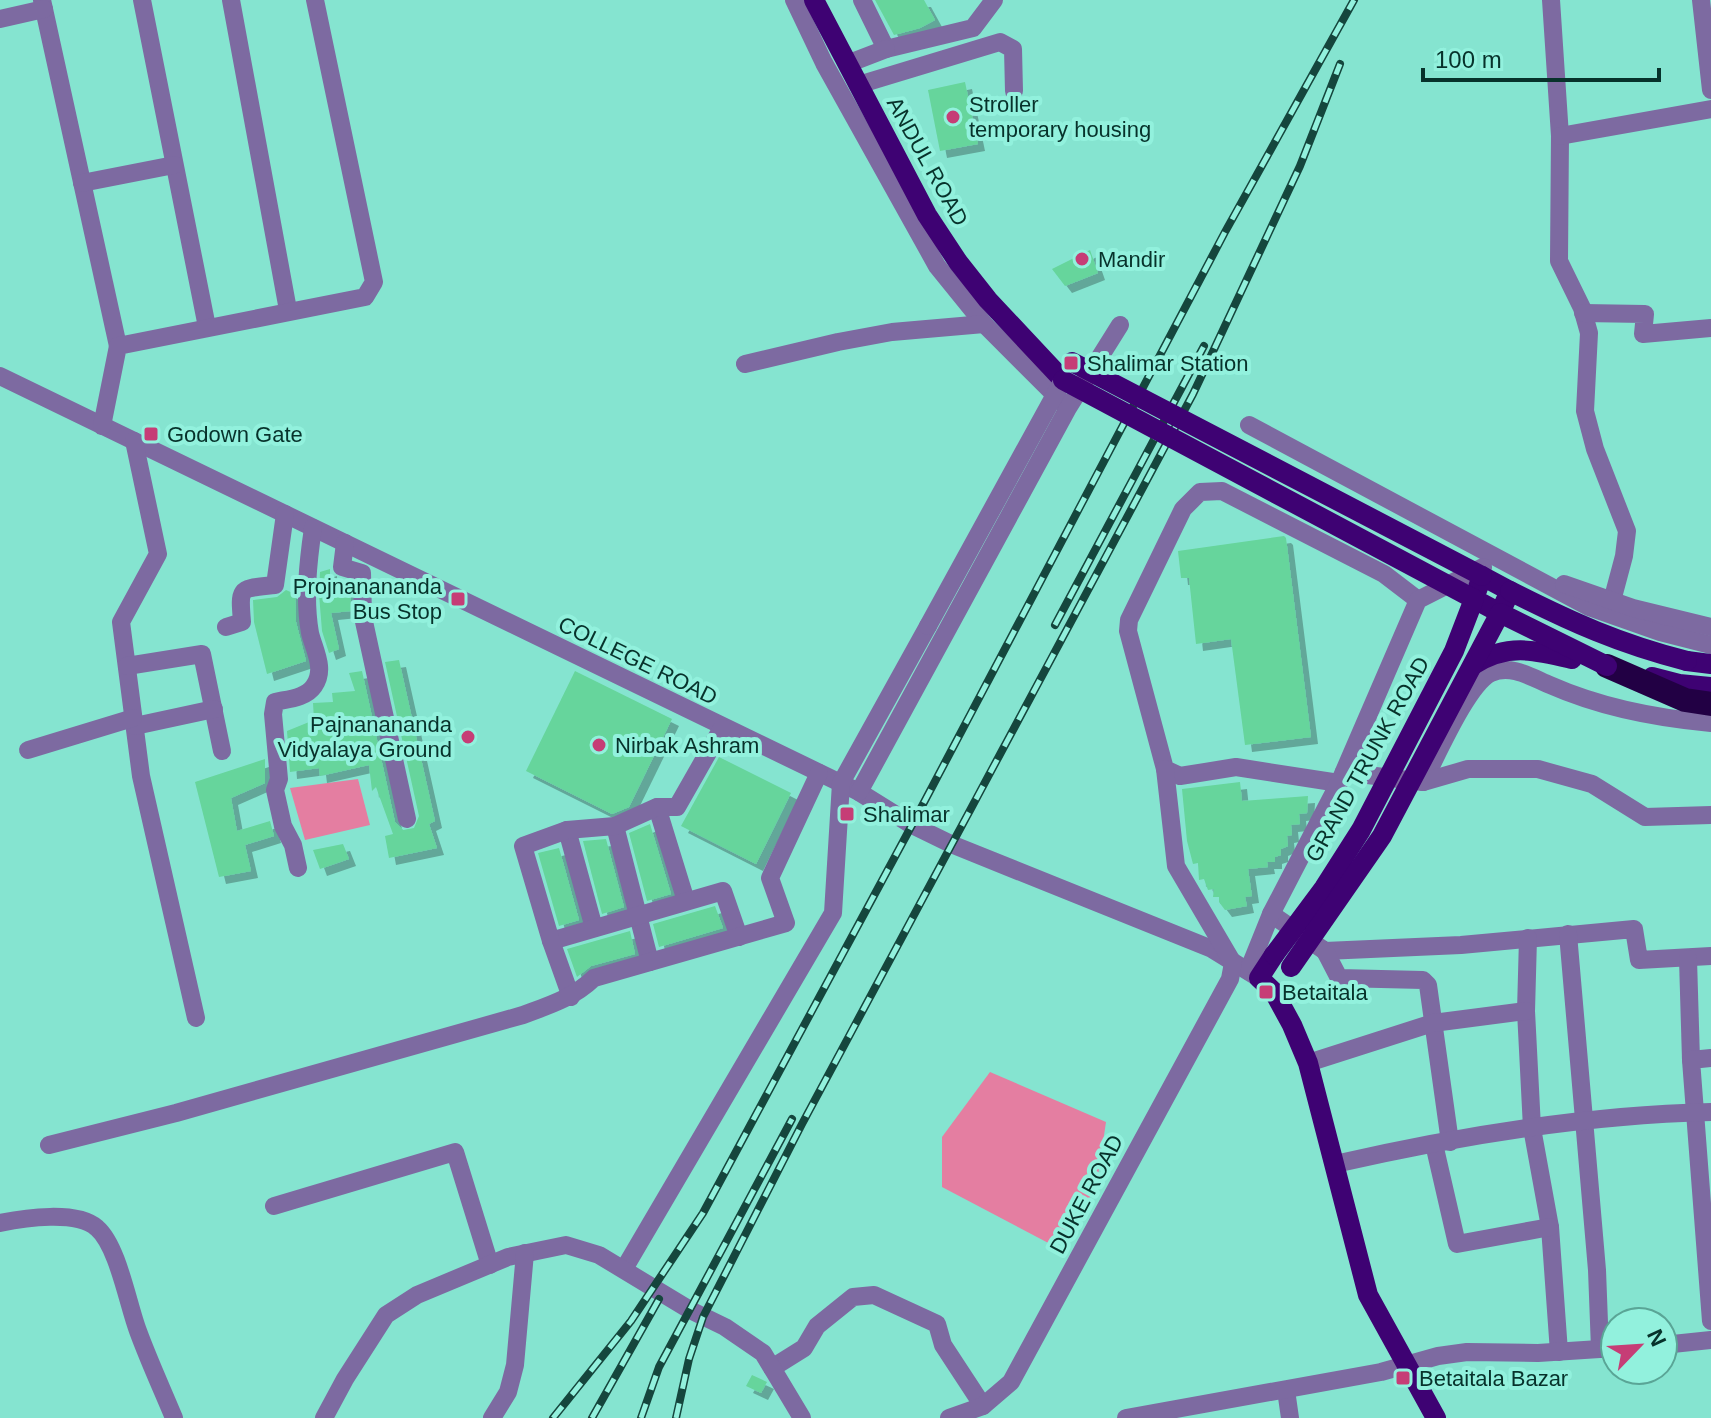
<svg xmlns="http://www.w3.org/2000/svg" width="1711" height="1418" viewBox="0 0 1711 1418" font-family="Helvetica,sans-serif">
  <defs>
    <filter id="shadow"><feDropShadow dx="7" dy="7" stdDeviation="0" flood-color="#0004"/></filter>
  </defs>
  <rect width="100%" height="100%" fill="#85e4d0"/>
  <g fill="#e47ea1">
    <polygon points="358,779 370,825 305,840 290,788"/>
    <polygon points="990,1072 1106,1122 1096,1189 1054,1246 942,1187 942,1137"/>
  </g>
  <g fill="#66d59c" filter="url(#shadow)">
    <polygon points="875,0 924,0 935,20 920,28 894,35"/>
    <polygon points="965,82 978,144 940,151 928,90"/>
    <polygon points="1090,250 1098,273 1065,286 1052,269"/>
    <polygon points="1284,536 1286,538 1311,737 1245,745 1231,639 1196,644 1189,578 1181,578 1178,551"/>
    <polygon points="330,569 330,583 343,580 350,582 351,611 331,613 339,649 329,653 322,631 319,594 320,572"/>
    <polygon points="295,581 296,622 306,661 267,674 254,622 253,600 277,597 286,590 295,594 292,582"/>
    <polygon points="399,660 435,821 429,824 437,848 389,858 385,836 393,834 376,787 372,791 369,765 320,776 319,768 290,772 287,731 314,720 313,703 333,702 332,693 355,691 349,673 362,671 395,822 403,830 414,828 419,816 385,662"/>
    <polygon points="575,671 672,719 629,807 612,814 526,771"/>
    <polygon points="719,757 791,793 756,864 681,826"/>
    <polygon points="265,759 265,783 231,798 237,831 270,821 274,836 245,845 251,871 219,877 195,782"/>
    <polygon points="1240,782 1242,801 1308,796 1307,813 1299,814 1300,824 1291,825 1292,835 1287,836 1288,846 1281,849 1281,855 1275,857 1275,862 1267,862 1268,867 1248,869 1252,896 1245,897 1247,906 1225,910 1219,902 1219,897 1213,897 1214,889 1208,890 1204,879 1199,880 1198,863 1193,864 1187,841 1182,789"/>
    <polygon points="650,824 671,894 647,901 629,833"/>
    <polygon points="606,839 624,907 602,914 583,841"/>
    <polygon points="343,844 349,859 320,869 313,850"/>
    <polygon points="559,848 579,920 559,926 538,853"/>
    <polygon points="715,906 723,928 659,947 653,924"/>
    <polygon points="630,931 635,954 591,966 577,977 567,949"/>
    <polygon points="752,1375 767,1382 761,1393 746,1386"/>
  </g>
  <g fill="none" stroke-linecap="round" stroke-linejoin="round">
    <g stroke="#7d6aa1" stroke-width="18">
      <polyline points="42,0 118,346"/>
      <polyline points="142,0 207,327"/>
      <polyline points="231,0 288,310"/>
      <polyline points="794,0 824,63 937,266 984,324 1066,406"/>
      <polyline points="862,0 886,49 973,28 994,0"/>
      <polyline points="1551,0 1560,136 1559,261 1582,308 1589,333 1585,411 1595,449 1627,531 1624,556 1612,601"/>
      <polyline points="1701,0 1711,90"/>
      <polyline points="0,19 44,9"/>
      <polyline points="847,64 886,49"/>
      <polyline points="858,85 1000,42 1013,49 1014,91"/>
      <polyline points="1560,136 1711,109"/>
      <polyline points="82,183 174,165"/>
      <polyline points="1583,313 1645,314 1643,334 1711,328"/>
      <polyline points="745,364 838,342 892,332 984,324"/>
      <polyline points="0,376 859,792 912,825 951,844 1212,949 1259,978"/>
      <polyline points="1249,425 1589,607 1660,632 1711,645"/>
      <polyline points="102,426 118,346 365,297 374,282 315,0"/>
      <polyline points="134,441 158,554 121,622 141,776 196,1018"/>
      <polyline points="345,543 342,567 362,573 363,617 407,819"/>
      <polyline points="1564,584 1633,608 1711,627"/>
      <path d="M226,627L242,622C239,586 239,589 275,585L285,514"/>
      <polyline points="127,666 202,654 222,751"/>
      <polyline points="135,726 214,709"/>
      <polyline points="28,750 133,718"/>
      <path d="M1344,772L1423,782C1437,756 1467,685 1491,673C1511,664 1531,677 1550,685C1602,708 1655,718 1711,723"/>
      <polyline points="1423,782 1468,769 1538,769 1592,784 1645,817 1711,815"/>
      <polyline points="1339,783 1236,767 1180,776 1165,769 1128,631 1129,620 1183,509 1200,492 1222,491 1384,574 1418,600"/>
      <polyline points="859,792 1068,408 1120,325"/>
      <polyline points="657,807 686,901"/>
      <polyline points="615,826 650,962"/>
      <polyline points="567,830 594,928"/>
      <path d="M298,868L293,845L283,826L275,790L279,779L273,714L275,702C288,699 306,698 314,686C326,669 314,650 310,633C304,599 308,562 313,528"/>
      <polyline points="1271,914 1325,951 1461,945 1634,929 1639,960 1711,956"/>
      <polyline points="1568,934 1597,1270 1600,1349"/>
      <polyline points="1528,938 1526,1011 1532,1128 1550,1227 1559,1352"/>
      <polyline points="551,941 723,891 739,937"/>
      <polyline points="1325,951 1339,978 1423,980 1428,985 1450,1142"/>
      <polyline points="1688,959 1691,1060"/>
      <polyline points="1248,971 1271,914 1339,783 1418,600 1483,567"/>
      <polyline points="571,997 551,941 523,846 567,830 615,826 657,807 677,807 722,728"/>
      <polyline points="1711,1058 1691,1060 1711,1321"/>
      <polyline points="1308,1063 1433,1023 1526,1011"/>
      <polyline points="1434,1144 1457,1244 1550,1227"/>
      <path d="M49,1145L176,1113L523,1015C550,1005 573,998 594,978L786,923L770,878L819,773"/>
      <path d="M1335,1164C1457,1136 1585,1115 1711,1112"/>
      <polyline points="274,1206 455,1152 490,1265"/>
      <path d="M0,1223C24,1218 77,1210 97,1228C118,1246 128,1305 138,1331C149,1361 162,1389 174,1418"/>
      <polyline points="624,1269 833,913 841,783 928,626"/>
      <polyline points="1663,1345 1711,1340"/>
      <polyline points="772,1368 804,1348 817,1326 853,1297 874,1295 937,1324 943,1345 983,1406"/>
      <polyline points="1286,1390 1290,1418"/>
      <polyline points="324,1418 345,1379 386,1315 417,1295 508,1257 566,1245 599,1255 690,1310 725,1327 763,1353 802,1418"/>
      <polyline points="492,1418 508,1392 515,1365 525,1253"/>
      <polyline points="949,1418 983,1406 1011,1382 1230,979 1233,963 1176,866 1165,769"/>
      <polyline points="1126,1418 1381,1372 1438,1356 1467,1352 1538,1353 1615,1348"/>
    </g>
    <g stroke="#3e0273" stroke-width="20">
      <polyline points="814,0 927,215 958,262 988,300 1063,380"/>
      <polygon points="1482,576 1510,591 1500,613 1474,599"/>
      <polyline points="1687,661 1711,664"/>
      <polyline points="1652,677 1679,684 1711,687"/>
      <polyline points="1274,955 1259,978 1274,992 1292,1025 1308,1063 1368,1295 1436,1418"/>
    </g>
    <polyline stroke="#204" stroke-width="24" points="1607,666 1685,700 1711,704"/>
    <g stroke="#15463d" stroke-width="8">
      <g id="rail">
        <polyline points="1055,625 1204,346"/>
        <polyline points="553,1418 631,1321 703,1213 912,825 1225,232 1354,0"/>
        <polyline points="592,1418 659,1299"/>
        <polyline points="641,1418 659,1367 792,1119"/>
        <polyline points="676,1418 689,1359 703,1317 802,1124 1193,394 1300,166 1340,64"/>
      </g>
    </g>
    <use href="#rail" stroke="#92f1dd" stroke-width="5" stroke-dasharray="15" stroke-linecap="butt"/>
    <polyline stroke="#7d6aa1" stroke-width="18" points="928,626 1063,380"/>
    <g stroke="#3e0273" stroke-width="20">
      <polyline points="1072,362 1482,576"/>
      <polyline points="1063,380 1474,599 1454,651 1361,830 1324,888 1274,955"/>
      <path d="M1510,591C1571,622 1620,644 1687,661"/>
      <path d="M1473,665C1508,643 1534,650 1572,659"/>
      <polyline points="1291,967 1382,836 1500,613 1607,666"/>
    </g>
  </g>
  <g fill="#c63d76" stroke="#92f1dd" stroke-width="3">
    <circle cx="953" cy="117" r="8"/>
    <circle cx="1082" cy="259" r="8"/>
    <rect x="1063" y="355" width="16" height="16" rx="4"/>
    <rect x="143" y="426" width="16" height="16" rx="4"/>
    <rect x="450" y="591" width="16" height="16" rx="4"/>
    <circle cx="468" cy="737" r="8"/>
    <circle cx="599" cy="745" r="8"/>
    <rect x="839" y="806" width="16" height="16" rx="4"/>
    <rect x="1258" y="984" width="16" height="16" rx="4"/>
    <rect x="1395" y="1370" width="16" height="16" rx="4"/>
  </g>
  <g text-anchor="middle" stroke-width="8" stroke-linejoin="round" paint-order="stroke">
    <g font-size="22" fill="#07322b" stroke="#92f1dd" text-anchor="start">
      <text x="969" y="112">Stroller<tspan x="969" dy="25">temporary housing</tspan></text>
      <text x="1098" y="267">Mandir</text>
      <text x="1087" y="371">Shalimar Station</text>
      <text x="167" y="442">Godown Gate</text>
      <text x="442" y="594" text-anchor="end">Projnanananda<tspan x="442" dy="25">Bus Stop</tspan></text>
      <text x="452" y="732" text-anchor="end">Pajnanananda<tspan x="452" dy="25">Vidyalaya Ground</tspan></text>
      <text x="615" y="753">Nirbak Ashram</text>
      <text x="863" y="822">Shalimar</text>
      <text x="1282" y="1000">Betaitala</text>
      <text x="1419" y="1386">Betaitala Bazar</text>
    </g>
    <g font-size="22" fill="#07322b" stroke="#92f1dd">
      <text transform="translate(928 161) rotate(61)" y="8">ANDUL ROAD</text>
      <text transform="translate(638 660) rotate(26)" y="8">COLLEGE ROAD</text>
      <text transform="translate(1367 759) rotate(-61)" y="8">GRAND TRUNK ROAD</text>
      <text transform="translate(1086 1194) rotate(-62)" y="8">DUKE ROAD</text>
    </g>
  </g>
  <g transform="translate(1639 1346) rotate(65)"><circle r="38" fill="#92f1dd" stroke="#5aa596" stroke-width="2"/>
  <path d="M0-6L14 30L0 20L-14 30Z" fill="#c63d76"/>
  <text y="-12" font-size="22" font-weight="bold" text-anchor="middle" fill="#07322b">N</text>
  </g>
  <path d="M1423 68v12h236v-12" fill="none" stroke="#07322b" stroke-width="4"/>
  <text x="1435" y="68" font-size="24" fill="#07322b" stroke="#92f1dd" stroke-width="6" paint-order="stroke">100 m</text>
</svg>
